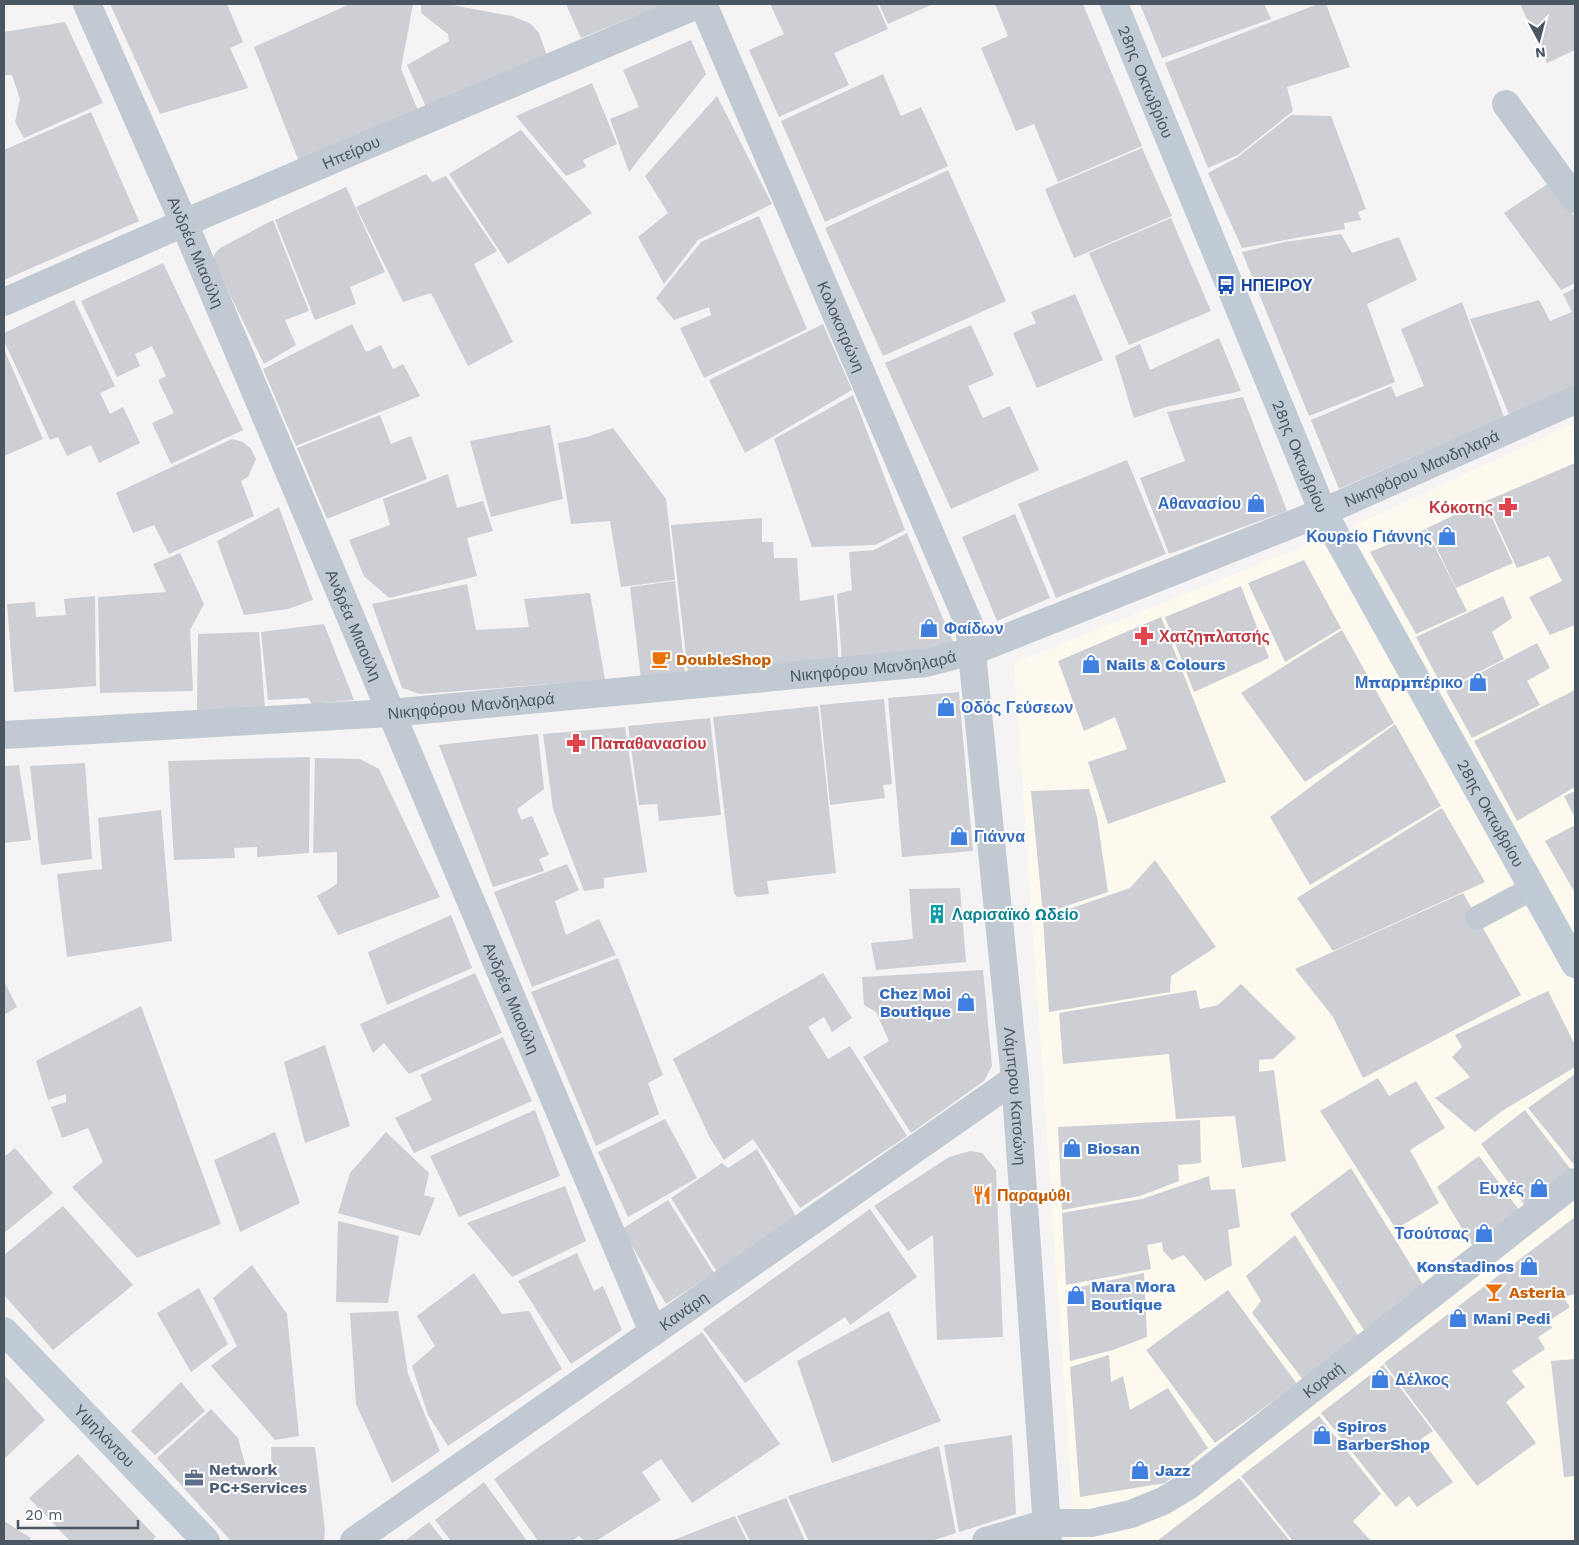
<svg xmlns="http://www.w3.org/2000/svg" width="1579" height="1545" viewBox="0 0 1579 1545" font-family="'Work Sans',sans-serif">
  <rect width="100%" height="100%" fill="#f5f3f3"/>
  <polygon fill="#fdf9ef" points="1575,423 1575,1541 1075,1541 1014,663 1353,526"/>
  <g fill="#cdcfd5">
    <polygon points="110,4 227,4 243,42 230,48 248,88 160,114"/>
    <polygon points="350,4 413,4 401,69 418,111 299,162 254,47"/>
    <polygon points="421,4 446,4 512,16 531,24 539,33 547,56 427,109 407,65 449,41 448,34 421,13"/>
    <polygon points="566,4 665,4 581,38"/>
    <polygon points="770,4 877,4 888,29 834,53 849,85 779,117 749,50 784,34"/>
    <polygon points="879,4 933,4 888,24"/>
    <polygon points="995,4 1083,4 1142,146 1058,182 1034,124 1016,131 981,48 1008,36"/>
    <polygon points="1140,4 1264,4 1271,19 1162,58"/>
    <polygon points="1318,4 1326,4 1350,67 1287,87 1293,111 1238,155 1208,168 1165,63"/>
    <polygon points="1520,4 1575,4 1575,50 1547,63"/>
    <polygon points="65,22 103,103 24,138 15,122 20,99 12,75 4,75 4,32"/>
    <polygon points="691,40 706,74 629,172 610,119 639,107 623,70"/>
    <polygon points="883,74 901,116 921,107 948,166 825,222 781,121"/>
    <polygon points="592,83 617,144 583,160 586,167 566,176 516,116"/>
    <polygon points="717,96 772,204 698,240 664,284 638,237 668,213 645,176"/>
    <polygon points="91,112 139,221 4,280 4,150"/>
    <polygon points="1291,115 1331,116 1366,209 1358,212 1361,220 1344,223 1345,229 1242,248 1208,173 1238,157"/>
    <polygon points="521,130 592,213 508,264 449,174"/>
    <polygon points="1142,148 1172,216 1074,258 1045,189"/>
    <polygon points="948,170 1006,301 883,356 825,228"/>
    <polygon points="426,174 432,182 446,176 497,251 474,264 513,342 468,366 431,293 403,302 356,207"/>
    <polygon points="1549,183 1575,217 1575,283 1561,290 1504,213"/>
    <polygon points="346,187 385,272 350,287 356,304 315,320 275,220"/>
    <polygon points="759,216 807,329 704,378 680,328 711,315 709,307 674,320 656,298 701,242"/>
    <polygon points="1171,218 1211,311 1129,345 1089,253"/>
    <polygon points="273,220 309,311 285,320 296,345 264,364 213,260 215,253 220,248"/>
    <polygon points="1341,234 1352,253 1399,237 1417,280 1367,304 1395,382 1309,416 1242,252 1285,242"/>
    <polygon points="163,263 243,430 171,464 152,423 174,413 158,380 166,376 152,346 135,354 140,366 117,377 81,301"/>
    <polygon points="1575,288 1575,389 1510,417 1470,319 1539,300 1550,321 1572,312 1563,294"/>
    <polygon points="1075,294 1103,360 1037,388 1013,333 1036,323 1031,312"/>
    <polygon points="74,300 115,386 100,393 110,414 123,407 140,443 99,463 91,445 67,456 58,437 50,440 4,341 4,333"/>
    <polygon points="1462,302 1504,417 1339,489 1311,420 1391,386 1396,397 1424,386 1401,329"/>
    <polygon points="352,324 366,352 381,345 393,369 403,364 420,396 296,446 263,369"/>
    <polygon points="823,324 852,390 745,453 709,380"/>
    <polygon points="971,325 994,375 968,386 983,418 1010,406 1039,470 951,509 885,363"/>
    <polygon points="1219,338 1241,391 1166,407 1134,418 1115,356 1140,344 1150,370"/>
    <polygon points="4,349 43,439 4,456"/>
    <polygon points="853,395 905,530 875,545 812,547 774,439"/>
    <polygon points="1243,397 1287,511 1169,554 1140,478 1185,461 1167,412"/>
    <polygon points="380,415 391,444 411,436 427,479 327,519 297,448"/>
    <polygon points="550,425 563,499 491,517 470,441"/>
    <polygon points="613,428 666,499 675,580 621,587 610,521 571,524 558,443 587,437"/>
    <polygon points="232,439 243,442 251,449 256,459 248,477 241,481 254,516 169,554 154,525 133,533 116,493"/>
    <polygon points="1127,460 1166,554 1056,598 1018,504"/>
    <polygon points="1575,463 1575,625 1550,635 1529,597 1562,581 1549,556 1517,568 1486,501"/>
    <polygon points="448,474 457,508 483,501 493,531 467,538 477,576 389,598 364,576 349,540 390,525 383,499"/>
    <polygon points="1484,501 1513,563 1456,588 1427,528"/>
    <polygon points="279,507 313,600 288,609 244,615 217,541"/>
    <polygon points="1015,514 1050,598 997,621 962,537"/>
    <polygon points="762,518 762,542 773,542 774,558 797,558 800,601 834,595 839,664 688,673 671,525"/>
    <polygon points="1426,529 1467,611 1416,634 1370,552"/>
    <polygon points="907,533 953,642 922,656 842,663 837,594 852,590 849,552 874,550"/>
    <polygon points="180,553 204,604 190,630 193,691 100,693 98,597 166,592 153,564"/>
    <polygon points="1304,560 1341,628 1285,662 1248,583"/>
    <polygon points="675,581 685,673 641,679 630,587"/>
    <polygon points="467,584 476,630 529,627 524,599 590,593 605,680 420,694 402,688 372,604"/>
    <polygon points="1241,586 1269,658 1194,692 1165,617"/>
    <polygon points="95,596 96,686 14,692 7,604 35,602 36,617 66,615 64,599"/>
    <polygon points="1503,596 1512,618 1492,632 1504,659 1444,690 1416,637"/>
    <polygon points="1161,617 1226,782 1108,824 1088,762 1127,749 1115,717 1084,731 1058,661"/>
    <polygon points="324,624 354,700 312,704 308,698 268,700 261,632"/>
    <polygon points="1342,630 1394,723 1305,782 1241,693"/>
    <polygon points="259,632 265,709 197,711 198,634"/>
    <polygon points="1537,643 1550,668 1527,681 1540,705 1472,738 1446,691"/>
    <polygon points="1575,690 1575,787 1517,821 1474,741"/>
    <polygon points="959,692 973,851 902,857 888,698"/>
    <polygon points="884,699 892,784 883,785 885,798 830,805 820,705"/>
    <polygon points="818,706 836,873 767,881 769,894 737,897 734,893 713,717"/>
    <polygon points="710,718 721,815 659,821 657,804 639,805 628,726"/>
    <polygon points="1395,724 1441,806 1310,885 1270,817"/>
    <polygon points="625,727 647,872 604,878 604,888 584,891 553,809 543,734"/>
    <polygon points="538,734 544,789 517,809 521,820 532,816 549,855 539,859 544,871 493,887 439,745"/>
    <polygon points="310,757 309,853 257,857 257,847 234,848 235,858 174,860 168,761"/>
    <polygon points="315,758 360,759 379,769 440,897 338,935 317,896 337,884 337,852 313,853"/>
    <polygon points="85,763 92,859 41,865 30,766"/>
    <polygon points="19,765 31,840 4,843 4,766"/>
    <polygon points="1089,789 1097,817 1108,892 1043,914 1031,791"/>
    <polygon points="1575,791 1575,818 1564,796"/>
    <polygon points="1442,808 1485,882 1333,951 1297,898"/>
    <polygon points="161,810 172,941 67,957 57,874 102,869 98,818"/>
    <polygon points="1575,825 1575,893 1545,841"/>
    <polygon points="1155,860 1216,947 1171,976 1170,992 1049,1012 1043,918 1130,888"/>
    <polygon points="567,864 579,890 555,901 566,935 599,919 616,955 532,987 494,892"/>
    <polygon points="960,888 966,962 876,970 871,943 913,939 909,889"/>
    <polygon points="1463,893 1521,995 1363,1078 1333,1017 1295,969"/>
    <polygon points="451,915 472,968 387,1005 368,952"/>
    <polygon points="618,958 663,1075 648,1083 659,1114 596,1146 531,992"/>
    <polygon points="983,970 992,1066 984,1081 911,1133 863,1057 889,1041 876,1012 864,1005 862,977"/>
    <polygon points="475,973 502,1033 409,1074 384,1043 373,1053 360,1024"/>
    <polygon points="823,973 852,1018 832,1032 824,1017 808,1027 828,1059 850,1046 907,1136 800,1208 753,1139 724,1160 710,1138 673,1059"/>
    <polygon points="4,981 17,1007 4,1015"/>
    <polygon points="1241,984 1296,1038 1273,1059 1259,1060 1259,1072 1274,1070 1286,1161 1242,1168 1235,1116 1176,1119 1169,1054 1063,1064 1059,1013 1196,990 1200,1009 1218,1005"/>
    <polygon points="1548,991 1575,1045 1575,1067 1502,1111 1475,1132 1435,1098 1470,1077 1452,1057 1462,1047 1455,1035"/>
    <polygon points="141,1006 221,1224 137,1258 72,1187 103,1162 88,1128 62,1138 51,1107 66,1102 66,1094 48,1100 36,1061"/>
    <polygon points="503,1037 532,1101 414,1153 395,1118 432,1100 420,1075"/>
    <polygon points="325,1045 350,1126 305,1143 284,1062"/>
    <polygon points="1575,1074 1575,1166 1528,1108"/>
    <polygon points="1378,1078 1389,1096 1416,1081 1445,1128 1410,1150 1439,1203 1396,1229 1320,1111"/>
    <polygon points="535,1110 560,1176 459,1217 430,1156"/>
    <polygon points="1525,1110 1575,1175 1528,1210 1481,1144"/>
    <polygon points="665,1119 697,1178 628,1217 598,1152"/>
    <polygon points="1200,1120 1201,1163 1178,1165 1179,1181 1140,1196 1062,1210 1058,1127"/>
    <polygon points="275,1132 300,1203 240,1232 214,1160"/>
    <polygon points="386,1132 429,1173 424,1195 435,1198 420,1236 338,1213 350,1173"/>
    <polygon points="15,1148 53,1193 4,1233 4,1157"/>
    <polygon points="757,1149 797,1218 717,1272 671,1198 722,1163 728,1168"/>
    <polygon points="970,1151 982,1153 996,1170 1003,1337 937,1340 933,1235 908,1251 874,1206 949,1157"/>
    <polygon points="1479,1156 1522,1214 1475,1250 1437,1187"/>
    <polygon points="1351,1168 1425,1288 1365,1332 1290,1214"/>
    <polygon points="1209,1176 1211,1190 1235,1189 1240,1227 1228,1230 1232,1265 1205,1281 1184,1255 1172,1260 1163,1251 1162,1242 1147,1245 1151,1269 1066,1285 1062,1213 1142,1199"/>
    <polygon points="565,1186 586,1241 512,1277 467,1223"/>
    <polygon points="668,1200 714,1273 666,1304 622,1229"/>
    <polygon points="63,1206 133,1285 53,1350 4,1295 4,1255"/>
    <polygon points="870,1209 917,1277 850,1325 845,1317 745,1383 703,1329"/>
    <polygon points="1575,1217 1575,1294 1563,1297 1570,1307 1549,1321 1552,1328 1538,1337 1545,1349 1512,1371 1525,1387 1506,1402 1536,1443 1477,1486 1384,1363"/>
    <polygon points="338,1221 399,1236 388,1303 336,1302"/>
    <polygon points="1295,1235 1359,1337 1304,1381 1252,1313 1261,1301 1246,1276"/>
    <polygon points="577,1253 594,1291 603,1286 622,1330 571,1364 518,1281"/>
    <polygon points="252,1265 287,1314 299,1436 275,1440 211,1366 237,1346 213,1298"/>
    <polygon points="474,1273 502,1314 529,1311 562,1369 448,1446 428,1415 412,1366 435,1346 417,1316"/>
    <polygon points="1144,1273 1147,1337 1113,1350 1070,1361 1066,1290"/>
    <polygon points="199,1288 228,1344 191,1372 157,1313"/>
    <polygon points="1228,1290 1297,1384 1215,1443 1146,1350"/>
    <polygon points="398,1311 408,1374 440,1451 392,1483 356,1404 350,1313"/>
    <polygon points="889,1311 941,1421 832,1463 797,1361"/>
    <polygon points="702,1332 780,1444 692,1503 661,1459 642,1472 661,1500 596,1541 585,1541 579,1536 572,1541 538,1541 494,1479"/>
    <polygon points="1109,1355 1111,1382 1123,1376 1130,1410 1168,1388 1208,1448 1165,1483 1080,1497 1070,1367"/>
    <polygon points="1575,1359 1575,1476 1564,1477 1551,1361"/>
    <polygon points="1383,1365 1433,1431 1421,1439 1453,1482 1417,1507 1409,1496 1396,1507 1321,1413"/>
    <polygon points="4,1375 45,1420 4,1459"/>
    <polygon points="181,1382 205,1411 155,1455 131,1431"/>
    <polygon points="211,1409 238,1438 247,1471 253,1473 260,1468 264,1475 272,1475 271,1447 315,1447 325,1530 324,1541 231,1541 157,1458"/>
    <polygon points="1319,1416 1381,1494 1353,1521 1371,1541 1293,1541 1241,1476"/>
    <polygon points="1012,1435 1016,1514 959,1532 944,1445"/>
    <polygon points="939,1446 956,1533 931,1541 809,1541 788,1496"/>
    <polygon points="78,1454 156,1537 152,1541 70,1541 29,1498"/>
    <polygon points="1239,1478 1290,1541 1157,1541"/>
    <polygon points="484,1482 527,1541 451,1541 435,1520"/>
    <polygon points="786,1498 805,1541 750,1541 737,1516"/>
    <polygon points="735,1516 747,1541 671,1541"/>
    <polygon points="4,1521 31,1538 29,1541 4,1541"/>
    <polygon points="429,1522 444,1541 405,1541"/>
  </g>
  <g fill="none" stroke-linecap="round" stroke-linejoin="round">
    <polyline stroke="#c1cad2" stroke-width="24" points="1477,918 1533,888"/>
    <g stroke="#c1cad2" stroke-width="28">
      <path id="s1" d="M87,4L184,223L653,1332"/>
      <path id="s2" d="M703,4L969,624L1015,1079L1048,1541"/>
      <polyline points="1506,104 1575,199"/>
      <path id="s3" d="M354,1541L1015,1079"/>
      <path id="s4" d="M986,1541L1047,1523H1091L1131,1514L1163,1501L1188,1486L1575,1182"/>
    </g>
    <g stroke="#c1cad2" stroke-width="28">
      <path id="s5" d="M4,302L184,223L699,4"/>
      <path id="s6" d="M4,735L390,713L926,663L973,651L1323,512L1575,400"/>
    </g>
    <g stroke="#c1cbd6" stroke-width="28">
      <path id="s7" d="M1114,4L1323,512L1575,964"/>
      <path id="s8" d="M4,1331L206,1541"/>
    </g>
  </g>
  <defs>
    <g id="bus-bare" transform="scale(1.5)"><path d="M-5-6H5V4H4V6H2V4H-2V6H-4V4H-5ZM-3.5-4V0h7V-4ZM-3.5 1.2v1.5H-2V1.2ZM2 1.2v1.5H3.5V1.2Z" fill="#1a4fb4" stroke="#fff" stroke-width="2.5" paint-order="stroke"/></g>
    <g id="shop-bare" transform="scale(1.5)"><path d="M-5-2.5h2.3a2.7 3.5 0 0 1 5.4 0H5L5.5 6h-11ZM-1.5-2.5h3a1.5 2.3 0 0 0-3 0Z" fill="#3f7fe0" stroke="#fff" stroke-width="2.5" paint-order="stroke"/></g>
    <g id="pharmacy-bare" transform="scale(1.5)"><path d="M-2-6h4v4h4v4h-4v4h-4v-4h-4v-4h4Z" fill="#e0444e" stroke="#fff" stroke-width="2.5" paint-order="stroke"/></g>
    <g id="cafe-bare" transform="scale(1.5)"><path d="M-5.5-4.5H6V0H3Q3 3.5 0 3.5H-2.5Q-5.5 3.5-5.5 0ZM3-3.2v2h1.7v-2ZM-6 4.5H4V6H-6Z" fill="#e8710a" stroke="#fff" stroke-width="2.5" paint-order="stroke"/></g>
    <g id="building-bare" transform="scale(1.5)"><path d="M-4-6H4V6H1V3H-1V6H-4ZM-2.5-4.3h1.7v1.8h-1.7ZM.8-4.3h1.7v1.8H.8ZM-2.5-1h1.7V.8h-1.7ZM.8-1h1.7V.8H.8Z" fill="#0f9aa8" stroke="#fff" stroke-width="2.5" paint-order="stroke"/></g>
    <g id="restaurant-bare" transform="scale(1.5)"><path d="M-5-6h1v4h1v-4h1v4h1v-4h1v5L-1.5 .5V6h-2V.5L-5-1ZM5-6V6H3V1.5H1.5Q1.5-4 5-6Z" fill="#e8710a" stroke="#fff" stroke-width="2.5" paint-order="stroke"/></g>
    <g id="bar-bare" transform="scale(1.5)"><path d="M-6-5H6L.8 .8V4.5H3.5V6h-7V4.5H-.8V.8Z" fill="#e8710a" stroke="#fff" stroke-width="2.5" paint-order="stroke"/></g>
    <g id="office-bare" transform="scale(1.5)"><path d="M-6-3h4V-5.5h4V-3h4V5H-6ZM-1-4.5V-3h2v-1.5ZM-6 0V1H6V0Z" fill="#5c6f8a" stroke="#fff" stroke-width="2.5" paint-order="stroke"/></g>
  </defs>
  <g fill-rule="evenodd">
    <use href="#bus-bare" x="1226" y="285"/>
    <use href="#shop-bare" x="1256" y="503"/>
    <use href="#pharmacy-bare" x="1508" y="507"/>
    <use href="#shop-bare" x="1447" y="536"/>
    <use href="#shop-bare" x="929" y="628"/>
    <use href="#pharmacy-bare" x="1144" y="636"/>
    <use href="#cafe-bare" x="661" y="659"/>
    <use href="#shop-bare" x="1091" y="664"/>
    <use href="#shop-bare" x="1478" y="682"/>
    <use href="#shop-bare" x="946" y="707"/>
    <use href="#pharmacy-bare" x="576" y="743"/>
    <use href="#shop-bare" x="959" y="836"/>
    <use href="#building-bare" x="937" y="914"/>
    <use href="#shop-bare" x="966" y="1002"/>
    <use href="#shop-bare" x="1072" y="1148"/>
    <use href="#shop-bare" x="1539" y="1188"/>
    <use href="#restaurant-bare" x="982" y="1195"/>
    <use href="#shop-bare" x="1484" y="1233"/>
    <use href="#shop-bare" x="1529" y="1266"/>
    <use href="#bar-bare" x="1494" y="1292"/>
    <use href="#shop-bare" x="1076" y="1295"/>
    <use href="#shop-bare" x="1458" y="1318"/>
    <use href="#shop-bare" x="1380" y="1379"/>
    <use href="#shop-bare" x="1322" y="1435"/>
    <use href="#shop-bare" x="1140" y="1470"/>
    <use href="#office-bare" x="194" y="1478"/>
  </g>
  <g text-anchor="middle" stroke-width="4" stroke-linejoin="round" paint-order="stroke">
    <g font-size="16" fill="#4a5661" stroke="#fff">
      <text dy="6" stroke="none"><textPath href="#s7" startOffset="84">28ης Οκτωβρίου</textPath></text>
      <text dy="6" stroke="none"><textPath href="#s5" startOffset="378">Ηπείρου</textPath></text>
      <text dy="6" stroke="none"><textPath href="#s1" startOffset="271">Ανδρέα Μιαούλη</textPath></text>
      <text dy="6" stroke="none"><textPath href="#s2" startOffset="351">Κολοκοτρώνη</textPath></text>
      <text dy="6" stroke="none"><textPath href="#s7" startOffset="489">28ης Οκτωβρίου</textPath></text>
      <text dy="6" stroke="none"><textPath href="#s6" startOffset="1458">Νικηφόρου Μανδηλαρά</textPath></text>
      <text dy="6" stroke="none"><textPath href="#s1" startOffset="676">Ανδρέα Μιαούλη</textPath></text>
      <text dy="6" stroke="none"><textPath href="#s6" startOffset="872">Νικηφόρου Μανδηλαρά</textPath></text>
      <text dy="6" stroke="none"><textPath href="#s6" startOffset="468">Νικηφόρου Μανδηλαρά</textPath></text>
      <text dy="6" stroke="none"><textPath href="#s7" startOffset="894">28ης Οκτωβρίου</textPath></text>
      <text dy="6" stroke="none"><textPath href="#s1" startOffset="1081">Ανδρέα Μιαούλη</textPath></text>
      <text dy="6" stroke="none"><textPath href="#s2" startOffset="1149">Λάμπρου Κατσώνη</textPath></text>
      <text dy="6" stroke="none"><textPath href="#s3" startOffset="402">Κανάρη</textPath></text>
      <text dy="6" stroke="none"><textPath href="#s4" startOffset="384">Κοραή</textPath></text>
      <text dy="6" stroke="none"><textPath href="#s8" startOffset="145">Υψηλάντου</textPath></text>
    </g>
    <g font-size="16" font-weight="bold" fill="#164399" stroke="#fff" text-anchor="start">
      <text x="1241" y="291">ΗΠΕΙΡΟΥ</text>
    </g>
    <g font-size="16" font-weight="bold" fill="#366cbe" stroke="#fff" text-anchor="start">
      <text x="1241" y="509" text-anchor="end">Αθανασίου</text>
      <text x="1432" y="542" text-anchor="end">Κουρείο Γιάννης</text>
      <text x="944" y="634">Φαίδων</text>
      <text x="1106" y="670">Nails &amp; Colours</text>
      <text x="1463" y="688" text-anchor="end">Μπαρμπέρικο</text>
      <text x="961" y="713">Οδός Γεύσεων</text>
      <text x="974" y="842">Γιάννα</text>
      <text x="951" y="999" text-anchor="end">Chez Moi<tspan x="951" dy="18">Boutique</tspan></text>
      <text x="1087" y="1154">Biosan</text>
      <text x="1524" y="1194" text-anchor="end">Ευχές</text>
      <text x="1469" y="1239" text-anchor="end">Τσούτσας</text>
      <text x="1514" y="1272" text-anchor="end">Konstadinos</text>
      <text x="1091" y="1292">Mara Mora<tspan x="1091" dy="18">Boutique</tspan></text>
      <text x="1473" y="1324">Mani Pedi</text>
      <text x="1395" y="1385">Δέλκος</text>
      <text x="1337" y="1432">Spiros<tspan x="1337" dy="18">BarberShop</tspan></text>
      <text x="1155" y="1476">Jazz</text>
    </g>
    <g font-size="16" font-weight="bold" fill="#be3a42" stroke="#fff" text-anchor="start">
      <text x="1493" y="513" text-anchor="end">Κόκοτης</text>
      <text x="1159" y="642">Χατζηπλατσής</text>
      <text x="591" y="749">Παπαθανασίου</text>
    </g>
    <g font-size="16" font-weight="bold" fill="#c56008" stroke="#fff" text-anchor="start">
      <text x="676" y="665">DoubleShop</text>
      <text x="997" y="1201">Παραμύθι</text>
      <text x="1509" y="1298">Asteria</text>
    </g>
    <g font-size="16" font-weight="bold" fill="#0d838f" stroke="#fff" text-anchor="start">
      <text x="952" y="920">Λαρισαϊκό Ωδείο</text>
    </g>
    <g font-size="16" font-weight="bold" fill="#4e5e75" stroke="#fff" text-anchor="start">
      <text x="209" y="1475">Network<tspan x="209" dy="18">PC+Services</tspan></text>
    </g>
  </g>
  <rect width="1579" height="1545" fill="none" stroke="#4a5661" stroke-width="10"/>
  <g transform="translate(1539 40) rotate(173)" stroke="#ffffff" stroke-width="4" paint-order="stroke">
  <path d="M0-4L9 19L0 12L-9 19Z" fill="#4a5661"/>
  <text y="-8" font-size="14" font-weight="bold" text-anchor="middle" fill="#4a5661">N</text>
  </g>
  <path d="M18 1520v8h120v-8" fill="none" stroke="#4a5661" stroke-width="2.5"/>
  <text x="25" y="1520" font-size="15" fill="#4a5661" stroke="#ffffff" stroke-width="4" paint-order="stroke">20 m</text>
</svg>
